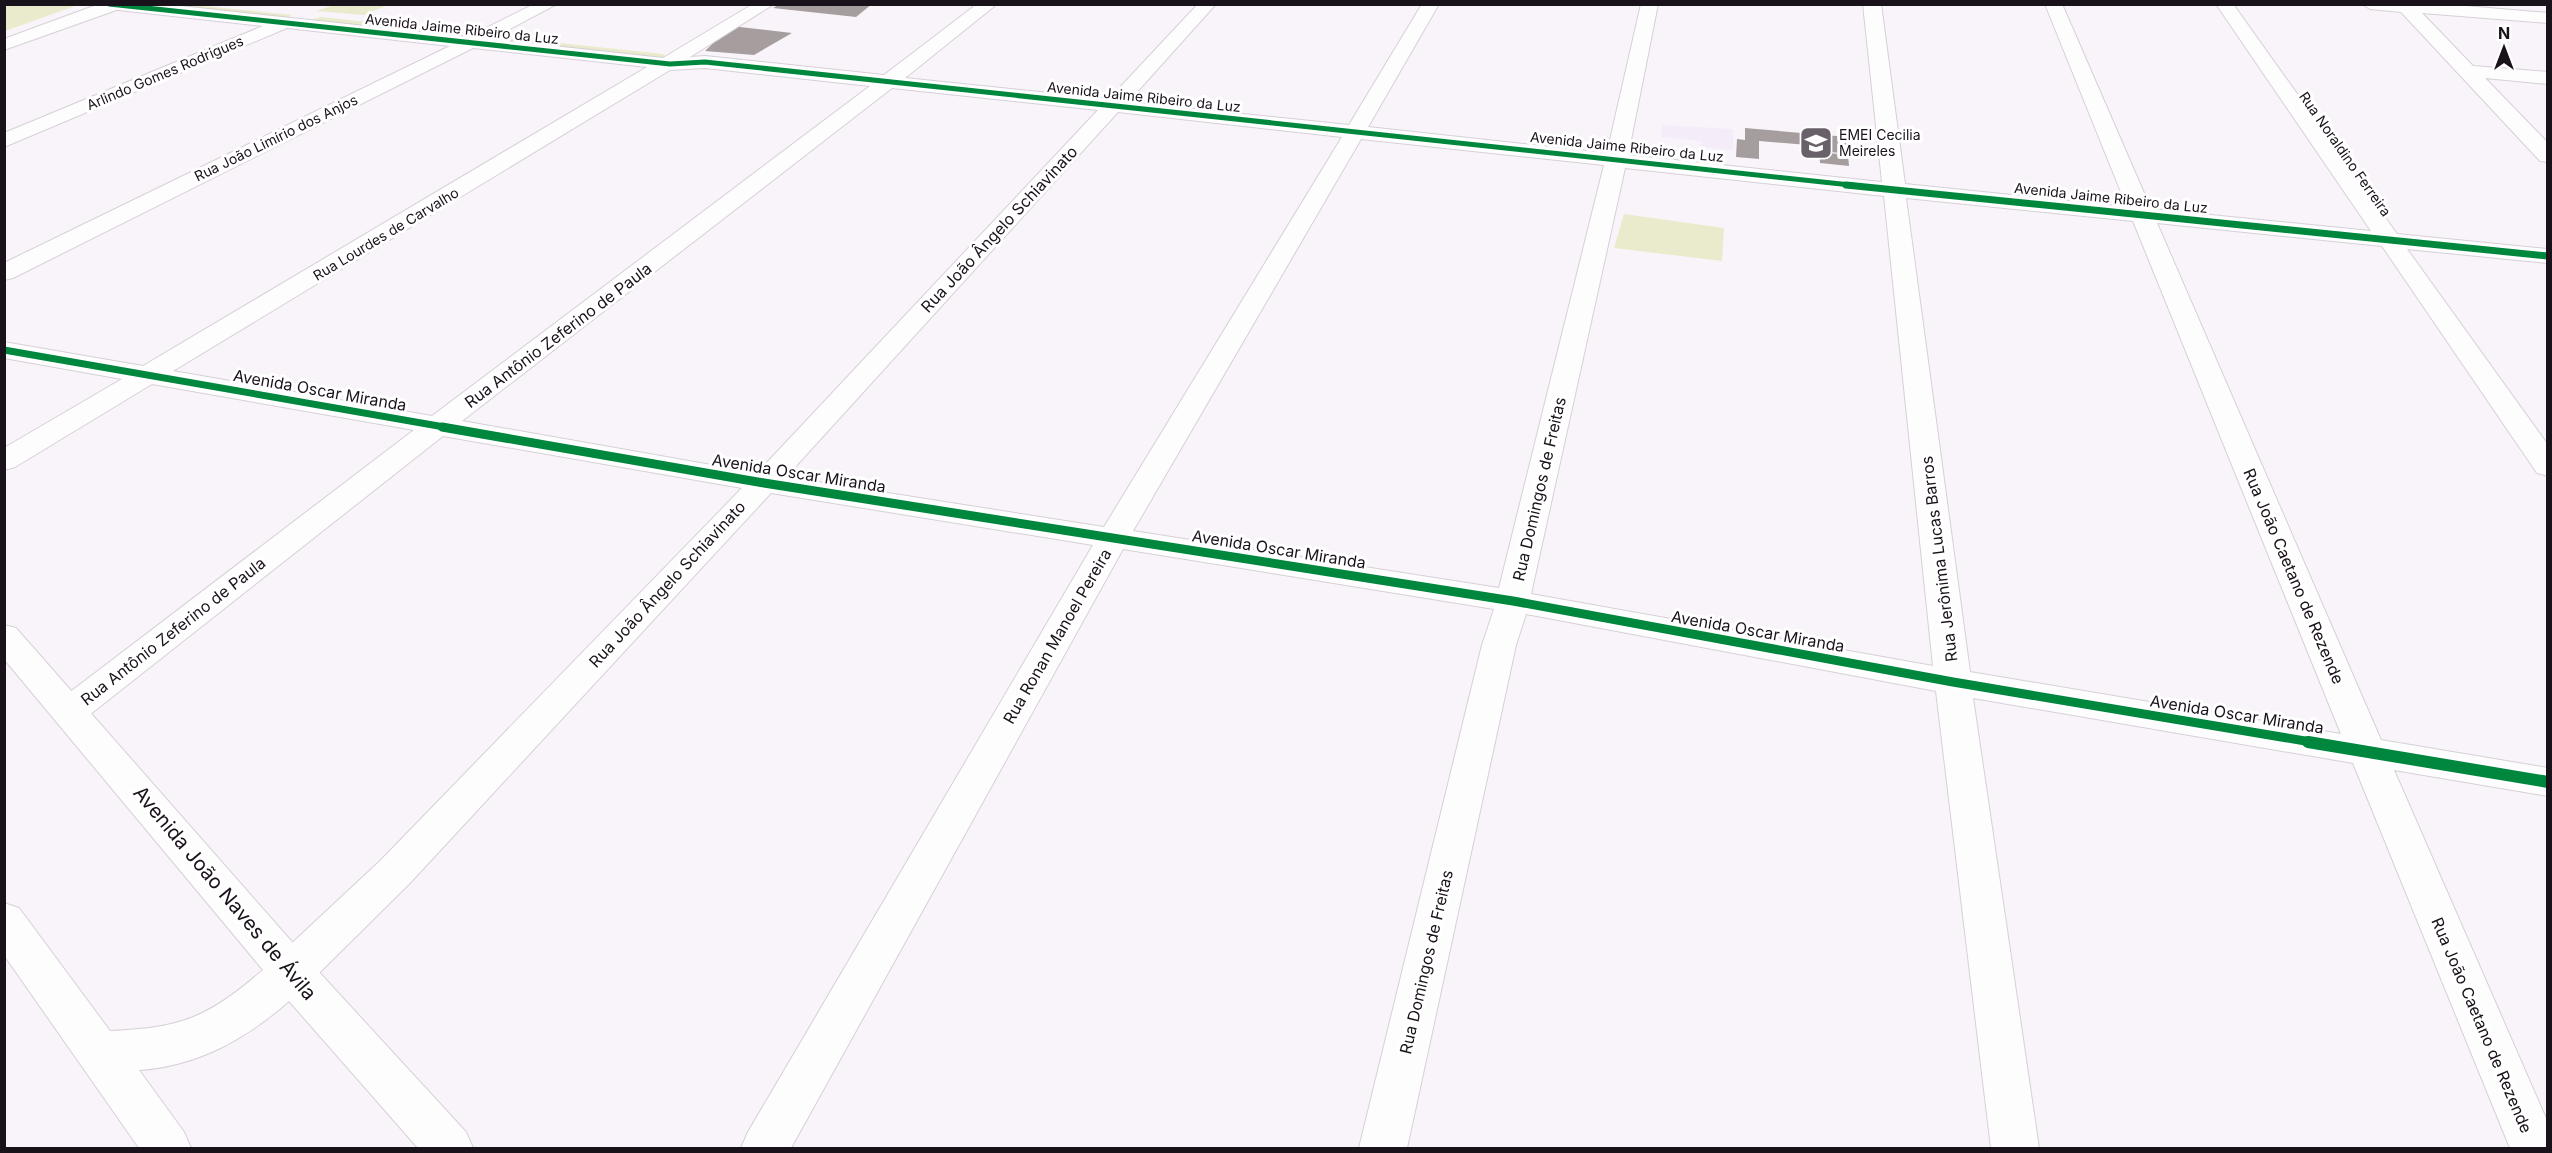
<svg xmlns="http://www.w3.org/2000/svg" width="2552" height="1153" viewBox="0 0 2552 1153" font-family="Inter,sans-serif">
  <rect width="100%" height="100%" fill="#f9f4f9"/>
  <polygon fill="#f5ecfa" points="1662,125 1733,129 1733,150 1701,147 1701,141 1661,137"/>
  <g fill="#eaebcc">
    <polygon points="5,4 78,4 78,5 5,31"/>
    <polygon points="140,5 194,5 292,15 284,19"/>
    <polygon points="334,5 334,4 388,5 364,15 316,11"/>
    <polygon points="321,17 471,33 473,35 466,38 307,21"/>
    <polygon points="504,37 663,54 666,57 660,60 492,39"/>
    <polygon points="1624,214 1724,228 1722,261 1614,248"/>
  </g>
  <g fill="#a59d9e">
    <polygon points="780,4 872,4 856,17 773,8"/>
    <polygon points="731,26 792,33 754,55 705,51"/>
    <polygon points="1745,128 1848,137 1850,154 1821,151 1820,146 1759,141 1759,159 1736,157 1737,139 1745,140"/>
    <polygon points="1819,152 1848,155 1849,166 1820,163"/>
  </g>
  <g fill="none" stroke-linecap="round" stroke-linejoin="round">
    <g stroke="#d6d0d7" stroke-width="2">
      <g id="minor">
        <path d="M101,4H162L468,37L534,4H557L491,39L663,58L753,4H774L690,57L705,56L884,75L977,4H997L905,78L1109,99L1198,4H1216L1128,102L1349,125L1422,4H1439L1368,127L1607,153L1641,4H1658L1628,155L1882,182L1863,4H1881L1905,184L2127,207L2045,4H2062L2151,209L2371,231L2216,4H2233L2397,234L2548,249V263L2407,249L2548,445V476L2537,473L2382,246L2157,223L2381,740L2548,768V796L2394,770L2548,1123V1148H2510L2353,763L1973,698L2039,1148H1991L1936,691L1526,614L1516,645L1407,1148H1359L1482,645L1494,609L1123,549L791,1148H741L748,1132L1093,545L771,493L410,883L307,985L291,990L275,985L269,972L275,959L380,861L742,488L443,436L83,720L70,724L57,720L52,711L57,702L414,430L152,384L15,467L4,470V448L122,379L4,358V342L143,366L647,67L473,48L13,278L4,280V263L450,46L287,28L4,147V133L263,26L109,9ZM705,68L870,86L432,416L173,371L670,70ZM892,88L1098,110L757,473L462,421ZM1118,112L1342,137L1104,527L786,477ZM1361,139L1604,165L1499,588L1133,531ZM1625,168L1884,196L1933,666L1531,594ZM1906,198L2133,221L2341,734L1970,672Z"/>
        <polygon points="2362,4 2442,4 2548,13 2548,23 2422,13 2473,66 2548,72 2548,84 2485,78 2548,143 2548,162 2540,161 2401,12 2370,9"/>
      </g>
    </g>
    <g stroke="#d6d0d7" stroke-width="2">
      <g id="major">
        <polygon points="99,4 124,4 122,8 4,50 4,39"/>
        <path d="M4,625L16,628L307,959L466,1132L473,1148H418L289,1001C246,1039 198,1066 139,1070L184,1132L191,1148H139L4,955V903L19,908L110,1031C183,1028 208,1017 263,970L4,659Z"/>
      </g>
    </g>
    <use href="#minor" fill="#fefdfe" fill-rule="evenodd"/>
    <use href="#major" fill="#fefdfe" fill-rule="evenodd"/>
    <g stroke="#fff" stroke-width="8">
      <polyline id="cycleway-far3" points="109,4 670,64 705,62 1860,186"/>
    </g>
    <g stroke="#fff" stroke-width="10">
      <g id="cycleway-far2">
        <polyline points="1846,185 2548,256"/>
        <polyline points="4,350 450,428"/>
      </g>
    </g>
    <g stroke="#fff" stroke-width="13">
      <polyline id="cycleway-far1" points="442,427 764,483 1513,601 1953,682 2317,743"/>
    </g>
    <g stroke="#fff" stroke-width="16">
      <polyline id="cycleway" points="2308,742 2548,782"/>
    </g>
    <use href="#cycleway-far3" stroke="#00873e" stroke-width="5"/>
    <use href="#cycleway-far2" stroke="#00873e" stroke-width="7"/>
    <use href="#cycleway-far1" stroke="#00873e" stroke-width="9"/>
    <use href="#cycleway" stroke="#00873e" stroke-width="12"/>
  </g>
  <defs>
    <g id="school-square" transform="scale(1.725)"><rect x="-9" y="-9" width="18" height="18" rx="4" fill="#686169" stroke="#fff"/><path d="M0-5L7-2L0 1L-7-2ZM-4 1L0 2.5L4 1V4Q0 6-4 4Z" fill="#fff"/></g>
  </defs>
  <g fill-rule="evenodd">
    <use href="#school-square" x="1816" y="143"/>
  </g>
  <g text-anchor="middle" stroke-width="6" stroke-linejoin="round" paint-order="stroke">
    <g font-size="14" fill="#1a121b" stroke="#fff">
      <text transform="translate(462 29) rotate(6)" y="5">Avenida Jaime Ribeiro da Luz</text>
      <text transform="translate(165 73) rotate(-23)" y="5">Arlindo Gomes Rodrigues</text>
      <text transform="translate(1144 97) rotate(6)" y="5">Avenida Jaime Ribeiro da Luz</text>
      <text transform="translate(276 138) rotate(-26)" y="5">Rua João Limírio dos Anjos</text>
      <text transform="translate(1627 147) rotate(6)" y="5">Avenida Jaime Ribeiro da Luz</text>
      <text transform="translate(2345 154) rotate(55)" y="5">Rua Noraldino Ferreira</text>
      <text transform="translate(2111 198) rotate(6)" y="5">Avenida Jaime Ribeiro da Luz</text>
      <text transform="translate(386 234) rotate(-31)" y="5">Rua Lourdes de Carvalho</text>
    </g>
    <g font-size="14" fill="#1a121b" stroke="#fff" text-anchor="start">
      <text x="1839" y="140">EMEI Cecilia<tspan x="1839" dy="16">Meireles</tspan></text>
    </g>
    <g font-size="16" fill="#1a121b" stroke="#fff">
      <text transform="translate(999 229) rotate(-47)" y="6">Rua João Ângelo Schiavinato</text>
      <text transform="translate(558 335) rotate(-37)" y="6">Rua Antônio Zeferino de Paula</text>
      <text transform="translate(320 390) rotate(10)" y="6">Avenida Oscar Miranda</text>
      <text transform="translate(799 473) rotate(9)" y="6">Avenida Oscar Miranda</text>
      <text transform="translate(1539 489) rotate(-77)" y="6">Rua Domingos de Freitas</text>
      <text transform="translate(1279 549) rotate(9)" y="6">Avenida Oscar Miranda</text>
      <text transform="translate(1939 559) rotate(-97)" y="6">Rua Jerônima Lucas Barros</text>
      <text transform="translate(2294 576) rotate(67)" y="6">Rua João Caetano de Rezende</text>
      <text transform="translate(667 584) rotate(-47)" y="6">Rua João Ângelo Schiavinato</text>
      <text transform="translate(173 631) rotate(-38)" y="6">Rua Antônio Zeferino de Paula</text>
      <text transform="translate(1758 631) rotate(10)" y="6">Avenida Oscar Miranda</text>
      <text transform="translate(1057 636) rotate(-60)" y="6">Rua Ronan Manoel Pereira</text>
      <text transform="translate(2237 714) rotate(9)" y="6">Avenida Oscar Miranda</text>
      <text transform="translate(1426 962) rotate(-77)" y="6">Rua Domingos de Freitas</text>
      <text transform="translate(2482 1025) rotate(67)" y="6">Rua João Caetano de Rezende</text>
    </g>
    <g font-size="20" fill="#1a121b" stroke="#fff">
      <text transform="translate(225 893) rotate(50)" y="7">Avenida João Naves de Ávila</text>
    </g>
  </g>
  <rect width="2552" height="1153" fill="none" stroke="#1a121b" stroke-width="12"/>
  <g transform="translate(2504 48)" stroke="#ffffff" stroke-width="4.5" paint-order="stroke">
  <path d="M0-4.5L10 22L0 15L-10 22Z" fill="#1a121b"/>
  <text y="-9" font-size="16" font-weight="bold" text-anchor="middle" fill="#1a121b">N</text>
  </g>
</svg>
